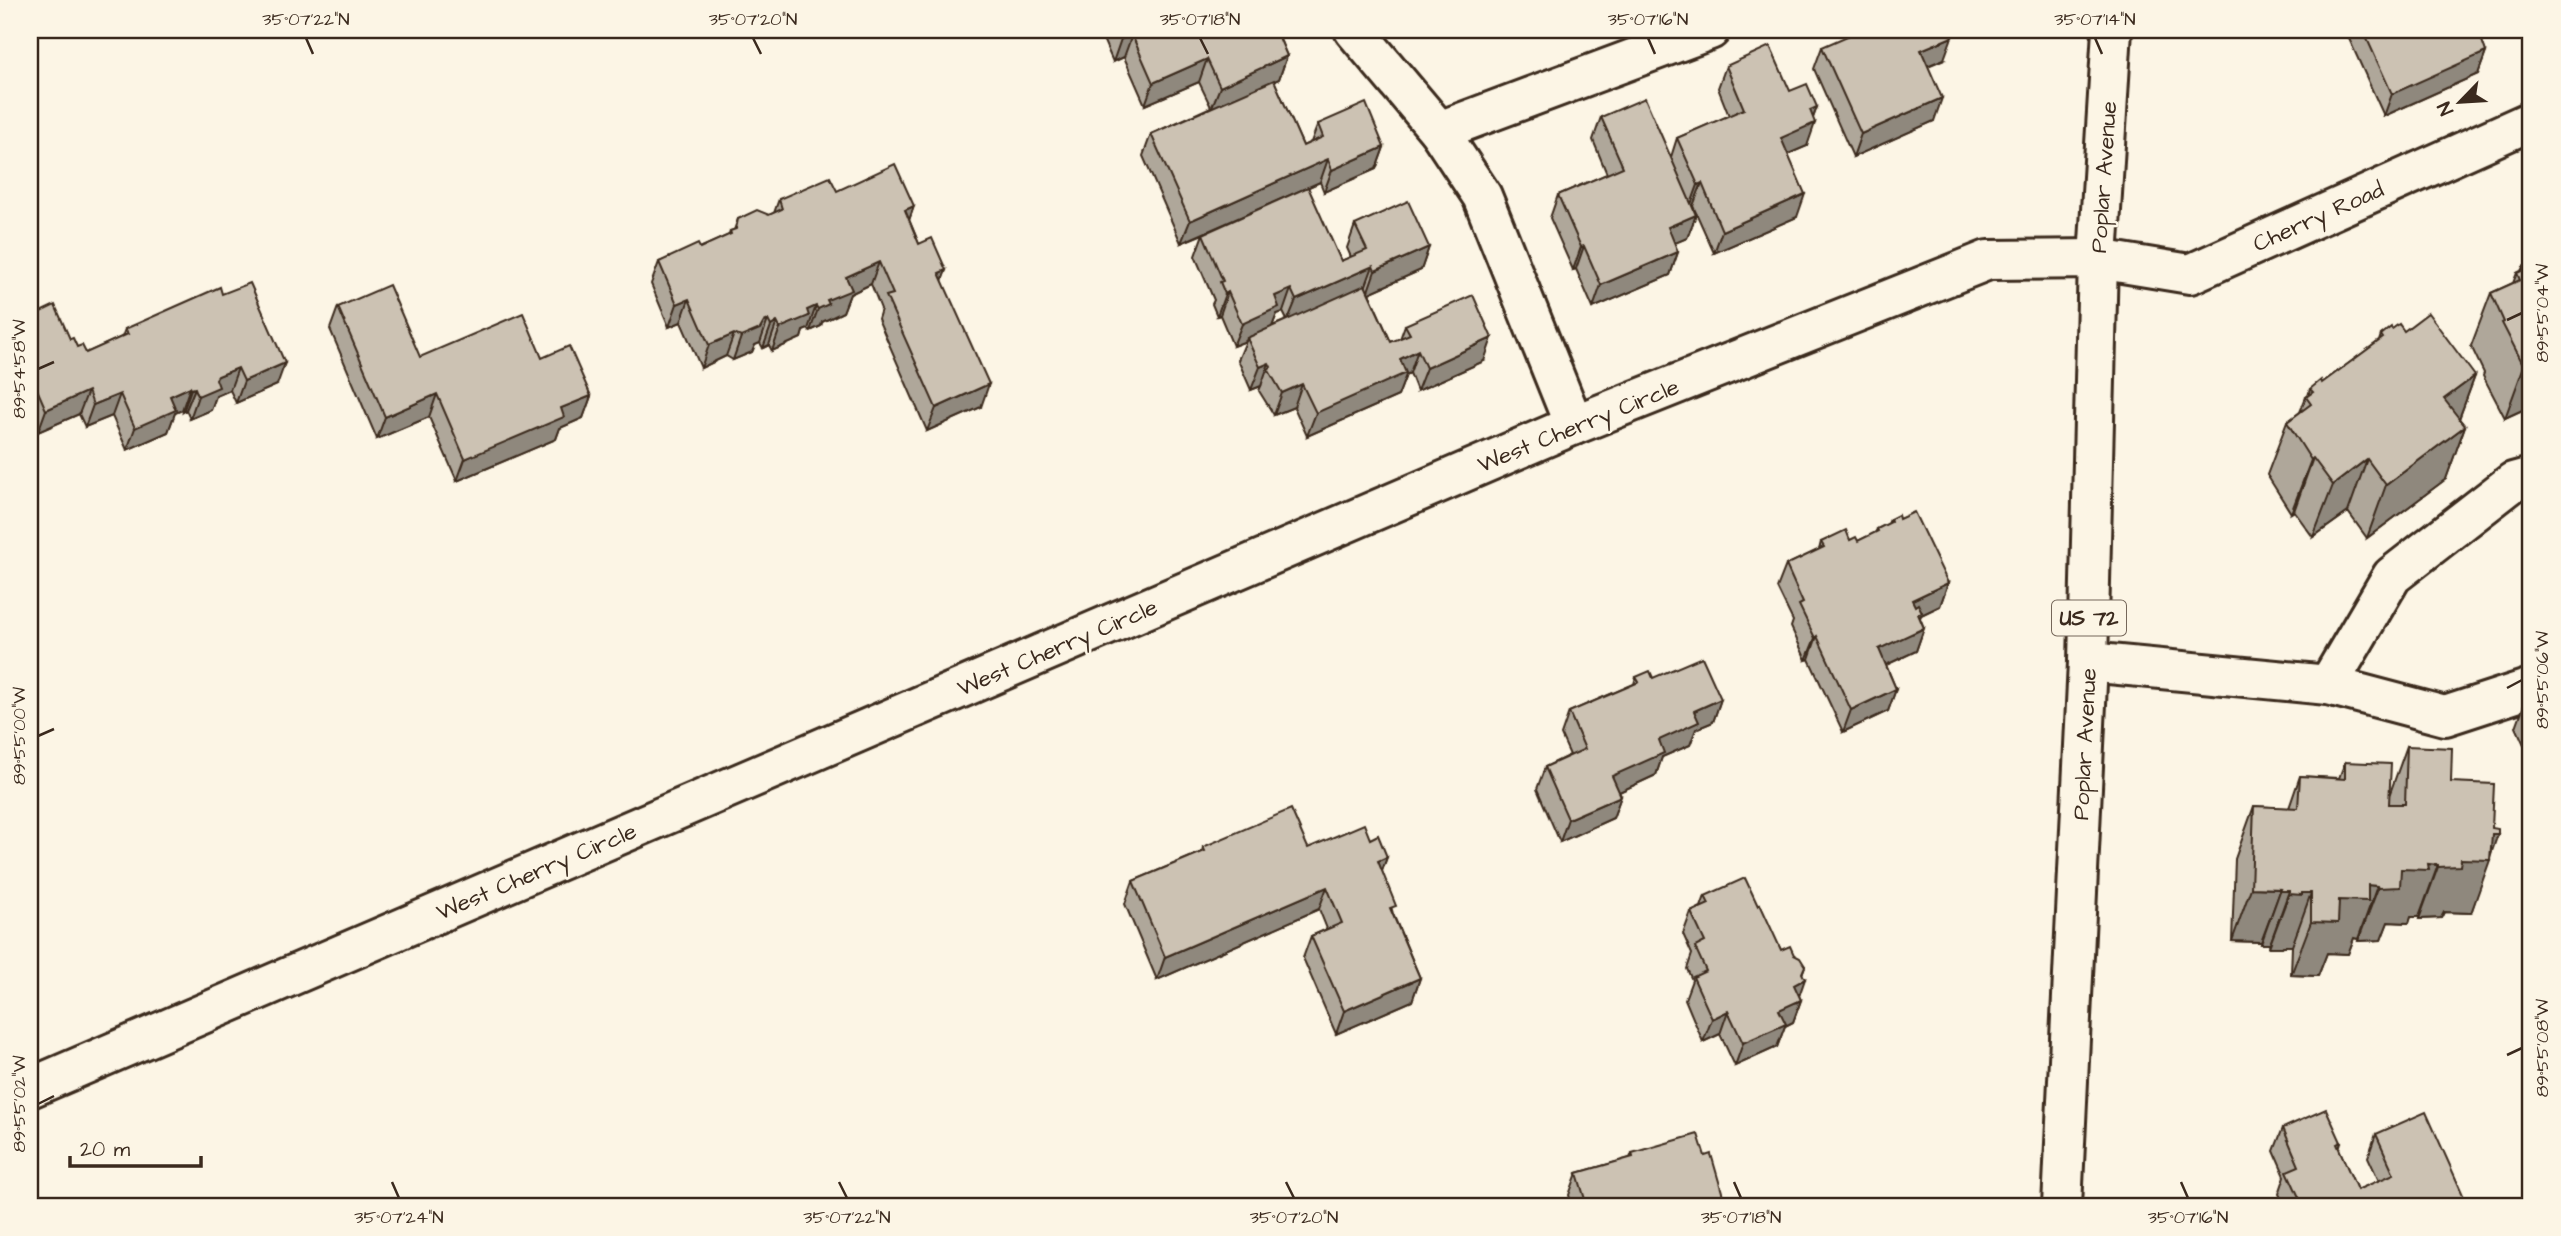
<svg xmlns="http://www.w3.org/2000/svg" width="2561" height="1236" viewBox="0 0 2561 1236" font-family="'Architects Daughter',sans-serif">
  <rect width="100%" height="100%" fill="#fcf5e5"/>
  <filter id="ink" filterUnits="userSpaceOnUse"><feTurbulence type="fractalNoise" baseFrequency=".0143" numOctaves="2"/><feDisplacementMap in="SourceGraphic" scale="14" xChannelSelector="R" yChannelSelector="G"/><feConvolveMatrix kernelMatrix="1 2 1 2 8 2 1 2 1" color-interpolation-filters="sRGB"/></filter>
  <g filter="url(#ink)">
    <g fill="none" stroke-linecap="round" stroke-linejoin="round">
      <g stroke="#3b2a1e" stroke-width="44">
        <g id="street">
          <polyline points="1354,30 1439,131 1482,196 1574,425"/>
          <polyline points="1439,131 1710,30"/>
          <polyline points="2531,477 2513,482 2392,576 2328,685 2445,716 2531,688"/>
          <polyline points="2088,662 2328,685"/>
          <polyline points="30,1088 1574,425 1988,260 2098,259 2190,274 2531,121"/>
        </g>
      </g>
      <g stroke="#3b2a1e" stroke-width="44">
        <polyline id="primary" points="2062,1206 2088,662 2098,259 2112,30"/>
      </g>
      <use href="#street" stroke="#fcf5e5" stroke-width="38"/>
      <use href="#primary" stroke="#fcf5e5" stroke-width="38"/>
    </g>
    <g fill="#afa79a" stroke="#3b2a1e" stroke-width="2" fill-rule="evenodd">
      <path d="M1099,30H1276L1287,56L1279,79L1274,81L1303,146L1311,142L1318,124L1384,147L1376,169L1324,192L1320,182L1217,227L1341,261L1351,257L1347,248L1355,225L1429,247L1421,270L1369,293L1391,342L1400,339L1405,325L1484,361L1417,391L1410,373L1406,375L1398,396L1307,436L1294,407L1274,415L1259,391L1261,386L1251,390L1238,360L1246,341L1233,346L1220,315L1217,316L1212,304L1214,300L1195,256L1203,234L1181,243L1143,156L1151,134L1211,107L1199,82L1145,105L1124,57L1113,62ZM1283,312L1287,320L1272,326L1277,314Z"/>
      <polygon points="2345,30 2484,30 2482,42 2486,52 2478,74 2384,116"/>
      <polygon points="1822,47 1944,59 1928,66 1934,121 1853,157 1814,69"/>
      <polygon points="1726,66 1790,91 1817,107 1813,118 1807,146 1788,154 1797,217 1714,253 1693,206 1692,206 1696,215 1687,238 1674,243 1678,252 1670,275 1593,308 1576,269 1573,270 1550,218 1558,195 1607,174 1593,140 1601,117 1671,157 1677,138 1729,116 1718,88"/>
      <polygon points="837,191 914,206 909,220 919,244 946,270 942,280 981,407 927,431 878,319 881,309 871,284 850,294 843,312 822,322 821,326 810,331 808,329 803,331 801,338 772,351 769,345 763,348 760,343 755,345 752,352 733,360 726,356 701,368 681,322 669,327 651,284 659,262 700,248 729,235 730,231 734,230 738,219 769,215 774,213 779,199"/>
      <polygon points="2531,263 2531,406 2505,418 2483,376 2484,373 2471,346 2491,293 2513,283 2517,273 2521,271 2523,267"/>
      <polygon points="222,294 277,385 236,403 230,390 216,396 211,410 190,419 186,410 183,412 182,410 175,413 168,432 127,450 112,416 85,427 79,414 38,432 30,414 30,317 70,339 77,347 86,353 122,337 125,329"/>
      <polygon points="338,307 420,357 542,358 591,396 583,418 560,428 556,439 457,481 429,417 377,439 330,329"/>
      <polygon points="2392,329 2404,331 2475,376 2459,419 2465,426 2446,479 2367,538 2348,512 2313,537 2294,511 2291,513 2267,475 2287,422 2300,412 2306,397 2308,396 2310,389 2322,383 2379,341 2381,335"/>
      <polygon points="1890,519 1899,519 1948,583 1940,606 1921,615 1920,618 1924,628 1916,651 1886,665 1896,689 1888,711 1843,732 1809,659 1806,660 1791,627 1793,621 1777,588 1786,565 1819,550 1821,542 1850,540 1858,541 1875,533 1877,529 1888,524"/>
      <polygon points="1636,677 1653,678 1721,699 1713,722 1696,729 1690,745 1662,757 1656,775 1619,792 1621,796 1613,818 1560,842 1537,789 1545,767 1570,755 1561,735 1569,712 1634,684"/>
      <polygon points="2531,686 2531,760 2516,727"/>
      <polygon points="2407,746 2451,782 2490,855 2471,913 2444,912 2441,918 2419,919 2419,917 2411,917 2409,923 2388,922 2381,940 2358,941 2358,939 2354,938 2348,954 2327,953 2318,976 2291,975 2292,946 2283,946 2282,947 2269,947 2270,944 2261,944 2261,942 2232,941 2235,859 2254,806 2289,808 2300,776 2339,778 2345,762 2390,793"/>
      <polygon points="1370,839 1387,857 1382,871 1393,914 1420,978 1412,1001 1336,1034 1303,958 1311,936 1327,929 1319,909 1157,980 1125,904 1133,881 1202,852 1203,847 1308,848"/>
      <polygon points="1705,896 1758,906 1781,950 1794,955 1805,966 1802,974 1799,996 1801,1000 1793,1022 1785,1026 1777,1047 1735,1066 1720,1034 1703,1042 1685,999 1692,980 1687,969 1692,954 1683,934 1691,912 1701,907"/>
      <polygon points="2283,1128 2341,1142 2339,1149 2357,1190 2379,1181 2368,1157 2376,1134 2468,1206 2285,1206 2279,1194 2285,1176 2274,1151"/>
      <polygon points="1632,1153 1705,1156 1726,1206 1572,1206 1569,1195 1577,1173 1630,1158"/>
    </g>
    <g fill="#8f887d" stroke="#3b2a1e" stroke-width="2">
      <polygon points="1132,35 1124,57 1113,62 1121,39"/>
      <polygon points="1952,37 1944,59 1912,72 1921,50"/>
      <polygon points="2484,37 2477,56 2486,52 2478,74 2384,116 2392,94"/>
      <polygon points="1287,56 1279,79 1211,109 1220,87"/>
      <polygon points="1207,59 1199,82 1145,105 1153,83"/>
      <polygon points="1942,98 1934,121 1853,157 1861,134"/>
      <polygon points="1817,107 1810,126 1815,123 1807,146 1772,161 1781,138 1810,110"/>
      <polygon points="1384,147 1376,169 1324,192 1332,170"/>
      <polygon points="1328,159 1320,182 1181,243 1190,221"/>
      <polygon points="1702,183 1693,206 1690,207 1698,185"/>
      <polygon points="1805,194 1797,217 1714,253 1722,231"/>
      <polygon points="914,206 906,229 905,210"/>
      <polygon points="1696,215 1687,238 1659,250 1668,227"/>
      <polygon points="1584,246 1576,269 1573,270 1581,247"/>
      <polygon points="1429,247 1421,270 1367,294 1375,271"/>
      <polygon points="1678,252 1670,275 1593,308 1601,285"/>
      <polygon points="879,262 871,284 850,294 843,312 822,322 821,326 810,331 818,309 827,300 846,277"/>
      <polygon points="1373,266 1365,288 1287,322 1296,300"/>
      <polygon points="946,270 938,292 939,273"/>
      <polygon points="1291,289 1283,312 1277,314 1271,329 1247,338 1246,341 1233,346 1242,324 1275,296"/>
      <polygon points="1228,292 1220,315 1217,316 1225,294"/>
      <polygon points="689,299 681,322 669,327 677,304"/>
      <polygon points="816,306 808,329 803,331 801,338 772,351 780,328 807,310"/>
      <polygon points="768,320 760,343 755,345 752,352 733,360 741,337"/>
      <polygon points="777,322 769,345 763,348 771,326"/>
      <polygon points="734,334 726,356 701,368 709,345"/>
      <polygon points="1492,338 1484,361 1417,391 1426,368"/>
      <polygon points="1418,350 1410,373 1406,375 1398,396 1307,436 1316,413 1400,359"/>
      <polygon points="2531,362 2531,406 2505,418 2524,366"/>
      <polygon points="285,363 277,385 236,403 244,381"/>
      <polygon points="1269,363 1261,386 1251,390 1260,367"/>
      <polygon points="238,368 230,390 216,396 211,410 190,419 198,396 218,376"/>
      <polygon points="2475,376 2455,429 2444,399"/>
      <polygon points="989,384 981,407 927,431 936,408"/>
      <polygon points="1302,384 1294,407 1274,415 1282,393"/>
      <polygon points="190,387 182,410 175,413 168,432 127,450 135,428 170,396"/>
      <polygon points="195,388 186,410 183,412 191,389"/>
      <polygon points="88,391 79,414 38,432 46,410"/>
      <polygon points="120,394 112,416 85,427 93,405"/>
      <polygon points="437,394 429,417 377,439 385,417"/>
      <polygon points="591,396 583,418 560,428 556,439 457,481 465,459 561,408"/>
      <polygon points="2465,426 2446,479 2367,538 2386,485"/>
      <polygon points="2313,458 2294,511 2291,513 2311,460"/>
      <polygon points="2367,459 2348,512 2313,537 2333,485"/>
      <polygon points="1948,583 1940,606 1921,615 1914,633 1924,628 1916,651 1871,672 1879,649 1912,600"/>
      <polygon points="1817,636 1809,659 1806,660 1815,638"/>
      <polygon points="1896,689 1888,711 1843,732 1851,710"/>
      <polygon points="1721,699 1713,722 1696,729 1690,745 1662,757 1656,775 1604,799 1612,776 1694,711"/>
      <polygon points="1621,796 1613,818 1560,842 1568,819"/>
      <polygon points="2492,834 2498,834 2489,860 2490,860 2471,913 2444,912 2441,918 2419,919 2438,867 2461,859"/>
      <polygon points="1387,857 1379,879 1378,861"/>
      <polygon points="2428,864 2438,865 2419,917 2411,917 2409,923 2388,922 2381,940 2358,941 2378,888 2401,869"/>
      <polygon points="2368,885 2377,886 2358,939 2354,938 2348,954 2327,953 2318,976 2291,975 2311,922 2339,900"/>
      <polygon points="1327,887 1319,909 1157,980 1165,957"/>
      <polygon points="2251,888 2281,889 2261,942 2232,941"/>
      <polygon points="2280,891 2289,891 2270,944 2261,944"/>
      <polygon points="2302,893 2311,893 2292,946 2283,946 2282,947 2269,947 2289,894"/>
      <polygon points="1805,966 1799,982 1805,979 1797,1002 1801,1000 1793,1022 1785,1026 1777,1047 1735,1066 1743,1043 1779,1010"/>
      <polygon points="1420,978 1412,1001 1336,1034 1344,1011"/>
      <polygon points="1728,1011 1720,1034 1703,1042 1712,1019"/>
    </g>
    <g fill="#ccc2b3" stroke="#3b2a1e" stroke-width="2">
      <polygon points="1117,30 1276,30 1287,56 1220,87 1207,59 1153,83 1132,35 1121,39"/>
      <polygon points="1861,30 1949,30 1952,37 1921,50 1942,98 1861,134 1822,47"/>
      <polygon points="2363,30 2480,30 2484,37 2481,38 2486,52 2392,94"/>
      <polygon points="1770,46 1790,91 1807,84 1817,107 1810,110 1815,123 1781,138 1805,194 1722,231 1702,183 1698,185 1677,138 1744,109 1726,66"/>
      <polygon points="1274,80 1303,146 1323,137 1318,124 1366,103 1384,147 1332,170 1328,159 1190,221 1151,134"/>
      <polygon points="1645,98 1696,215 1668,227 1678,252 1601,285 1584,246 1581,247 1558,195 1623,167 1601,117"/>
      <polygon points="895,164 914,206 905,210 919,244 932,238 946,270 939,273 989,384 936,408 886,296 893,294 879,262 846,277 852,290 827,300 829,304 818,309 816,306 807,310 809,316 780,328 777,322 771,326 768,320 764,322 760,329 741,337 734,334 709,345 689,299 677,304 659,262 698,244 700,248 731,234 730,231 736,229 738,219 757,210 769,215 782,209 779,199 830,177 837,191"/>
      <polygon points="1308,187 1341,261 1367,250 1355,225 1408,201 1429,247 1375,271 1373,266 1296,300 1291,289 1275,296 1279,307 1242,324 1228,292 1225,294 1220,282 1223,281 1203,234"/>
      <polygon points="2531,263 2531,362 2524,366 2502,323 2504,322 2491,293 2520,280 2517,273 2524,270 2523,267"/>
      <polygon points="250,283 285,363 244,381 238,368 218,376 216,379 219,387 198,396 195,388 191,389 190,387 170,396 176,410 135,428 120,394 93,405 88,391 46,410 30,373 30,317 55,305 70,339 73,338 77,347 82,345 86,353 128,334 125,329 220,287 222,294"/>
      <polygon points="389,285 420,357 523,313 542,358 569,346 591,396 561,408 564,417 465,459 437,394 385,417 338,307"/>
      <polygon points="1365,285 1391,342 1410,334 1405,325 1473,295 1492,338 1426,368 1418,350 1400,359 1406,373 1316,413 1302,384 1282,393 1268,369 1271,367 1269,363 1260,367 1247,338"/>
      <polygon points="2428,313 2475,376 2444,399 2465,426 2386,485 2367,459 2333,485 2313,458 2311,460 2287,422 2311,404 2306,397 2313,392 2310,389 2321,380 2322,383 2383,338 2381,335 2391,327 2392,329 2399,324 2404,331"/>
      <polygon points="1914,512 1948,583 1912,600 1915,606 1918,604 1922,612 1918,614 1924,628 1879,649 1896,689 1851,710 1817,636 1815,638 1799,605 1803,603 1786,565 1824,547 1821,542 1846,530 1850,540 1856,537 1858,541 1878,531 1877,529 1891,522 1890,519 1898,515 1899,519"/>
      <polygon points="1702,657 1721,699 1694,711 1699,722 1659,740 1664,753 1612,776 1621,796 1568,819 1545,767 1585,749 1569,712 1639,682 1636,677 1650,671 1653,678"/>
      <polygon points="2407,746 2452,748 2451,782 2494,784 2492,828 2498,829 2498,834 2492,834 2490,860 2461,859 2460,866 2438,867 2438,865 2428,864 2429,870 2401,869 2400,887 2378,888 2377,886 2368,885 2368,901 2339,900 2338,923 2311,922 2311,893 2302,893 2302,895 2289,894 2289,891 2280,891 2281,889 2251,888 2254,806 2298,808 2300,776 2345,779 2345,762 2391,764 2389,804 2405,804"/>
      <polygon points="1291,809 1308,848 1364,824 1370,839 1378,835 1387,857 1378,861 1396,906 1390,908 1420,978 1344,1011 1311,936 1342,923 1327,887 1165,957 1133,881 1205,851 1203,847"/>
      <polygon points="1745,878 1758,906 1760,904 1781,950 1790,946 1794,955 1800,958 1805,966 1802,973 1805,979 1794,985 1801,1000 1779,1010 1786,1024 1743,1043 1728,1011 1712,1019 1693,977 1706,971 1695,947 1705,942 1691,912 1709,904 1705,896"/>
      <polygon points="2326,1109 2341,1142 2337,1144 2357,1190 2394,1174 2376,1134 2426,1112 2468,1206 2303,1206 2287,1171 2299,1166 2283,1128"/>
      <polygon points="1698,1134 1705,1156 1711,1154 1726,1206 1587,1206 1577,1173 1633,1157 1632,1153"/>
    </g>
  </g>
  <path fill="none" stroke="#3b2a1e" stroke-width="2.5" d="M306,38L313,54M753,38L761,54M1200,38L1208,54M1648,38L1655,54M2095,38L2102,54M2507,320L2522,313M38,369L54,362M2507,688L2522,680M38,736L54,729M2507,1055L2522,1048M38,1104L54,1096M392,1182L399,1198M839,1182L847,1198M1286,1182L1294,1198M1734,1182L1741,1198M2181,1182L2188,1198"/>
  <g text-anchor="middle" stroke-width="5" stroke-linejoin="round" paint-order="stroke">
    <rect fill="#fcf5e5" stroke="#75675a" stroke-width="2" x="2052" y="600.5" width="74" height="35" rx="5"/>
    <g font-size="21" font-weight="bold" fill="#3b2a1e">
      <text x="2089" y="625">US 72</text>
    </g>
    <g font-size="23" fill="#3b2a1e" stroke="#fcf5e5">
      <text transform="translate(2103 177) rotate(-86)" y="8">Poplar Avenue</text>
      <text transform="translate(2318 216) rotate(-24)" y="8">Cherry Road</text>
      <text transform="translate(1578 425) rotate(-22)" y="8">West Cherry Circle</text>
      <text transform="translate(1057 647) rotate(-23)" y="8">West Cherry Circle</text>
      <text transform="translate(2084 744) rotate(-87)" y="8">Poplar Avenue</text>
      <text transform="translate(536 871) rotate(-23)" y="8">West Cherry Circle</text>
    </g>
  </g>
  <rect width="2561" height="1236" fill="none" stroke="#fcf5e5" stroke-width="77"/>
  <g transform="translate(2460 102) rotate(245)" stroke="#fcf5e5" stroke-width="5" paint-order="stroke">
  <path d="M0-5L12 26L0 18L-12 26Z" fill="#3b2a1e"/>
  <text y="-10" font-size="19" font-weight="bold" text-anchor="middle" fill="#3b2a1e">N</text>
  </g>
  <path d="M70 1156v10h131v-10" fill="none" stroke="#3b2a1e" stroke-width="3.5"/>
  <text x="80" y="1156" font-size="21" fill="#3b2a1e" stroke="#fcf5e5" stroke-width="5" paint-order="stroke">20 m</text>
  <rect x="38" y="38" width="2484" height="1160" fill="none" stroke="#3b2a1e" stroke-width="2.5"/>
  <g font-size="18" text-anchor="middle" fill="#3b2a1e">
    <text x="306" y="25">35°07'22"N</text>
    <text x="753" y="25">35°07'20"N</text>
    <text x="1200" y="25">35°07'18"N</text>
    <text x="1648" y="25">35°07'16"N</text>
    <text x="2095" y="25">35°07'14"N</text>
    <text transform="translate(2542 313) rotate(-90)" y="6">89°55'04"W</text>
    <text transform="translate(19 369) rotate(-90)" y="6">89°54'58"W</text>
    <text transform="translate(2542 680) rotate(-90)" y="6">89°55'06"W</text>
    <text transform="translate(19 736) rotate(-90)" y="6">89°55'00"W</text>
    <text transform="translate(2542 1048) rotate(-90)" y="6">89°55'08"W</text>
    <text transform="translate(19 1104) rotate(-90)" y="6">89°55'02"W</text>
    <text x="399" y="1223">35°07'24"N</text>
    <text x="847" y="1223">35°07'22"N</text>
    <text x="1294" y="1223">35°07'20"N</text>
    <text x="1741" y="1223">35°07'18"N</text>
    <text x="2188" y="1223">35°07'16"N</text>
  </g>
</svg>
